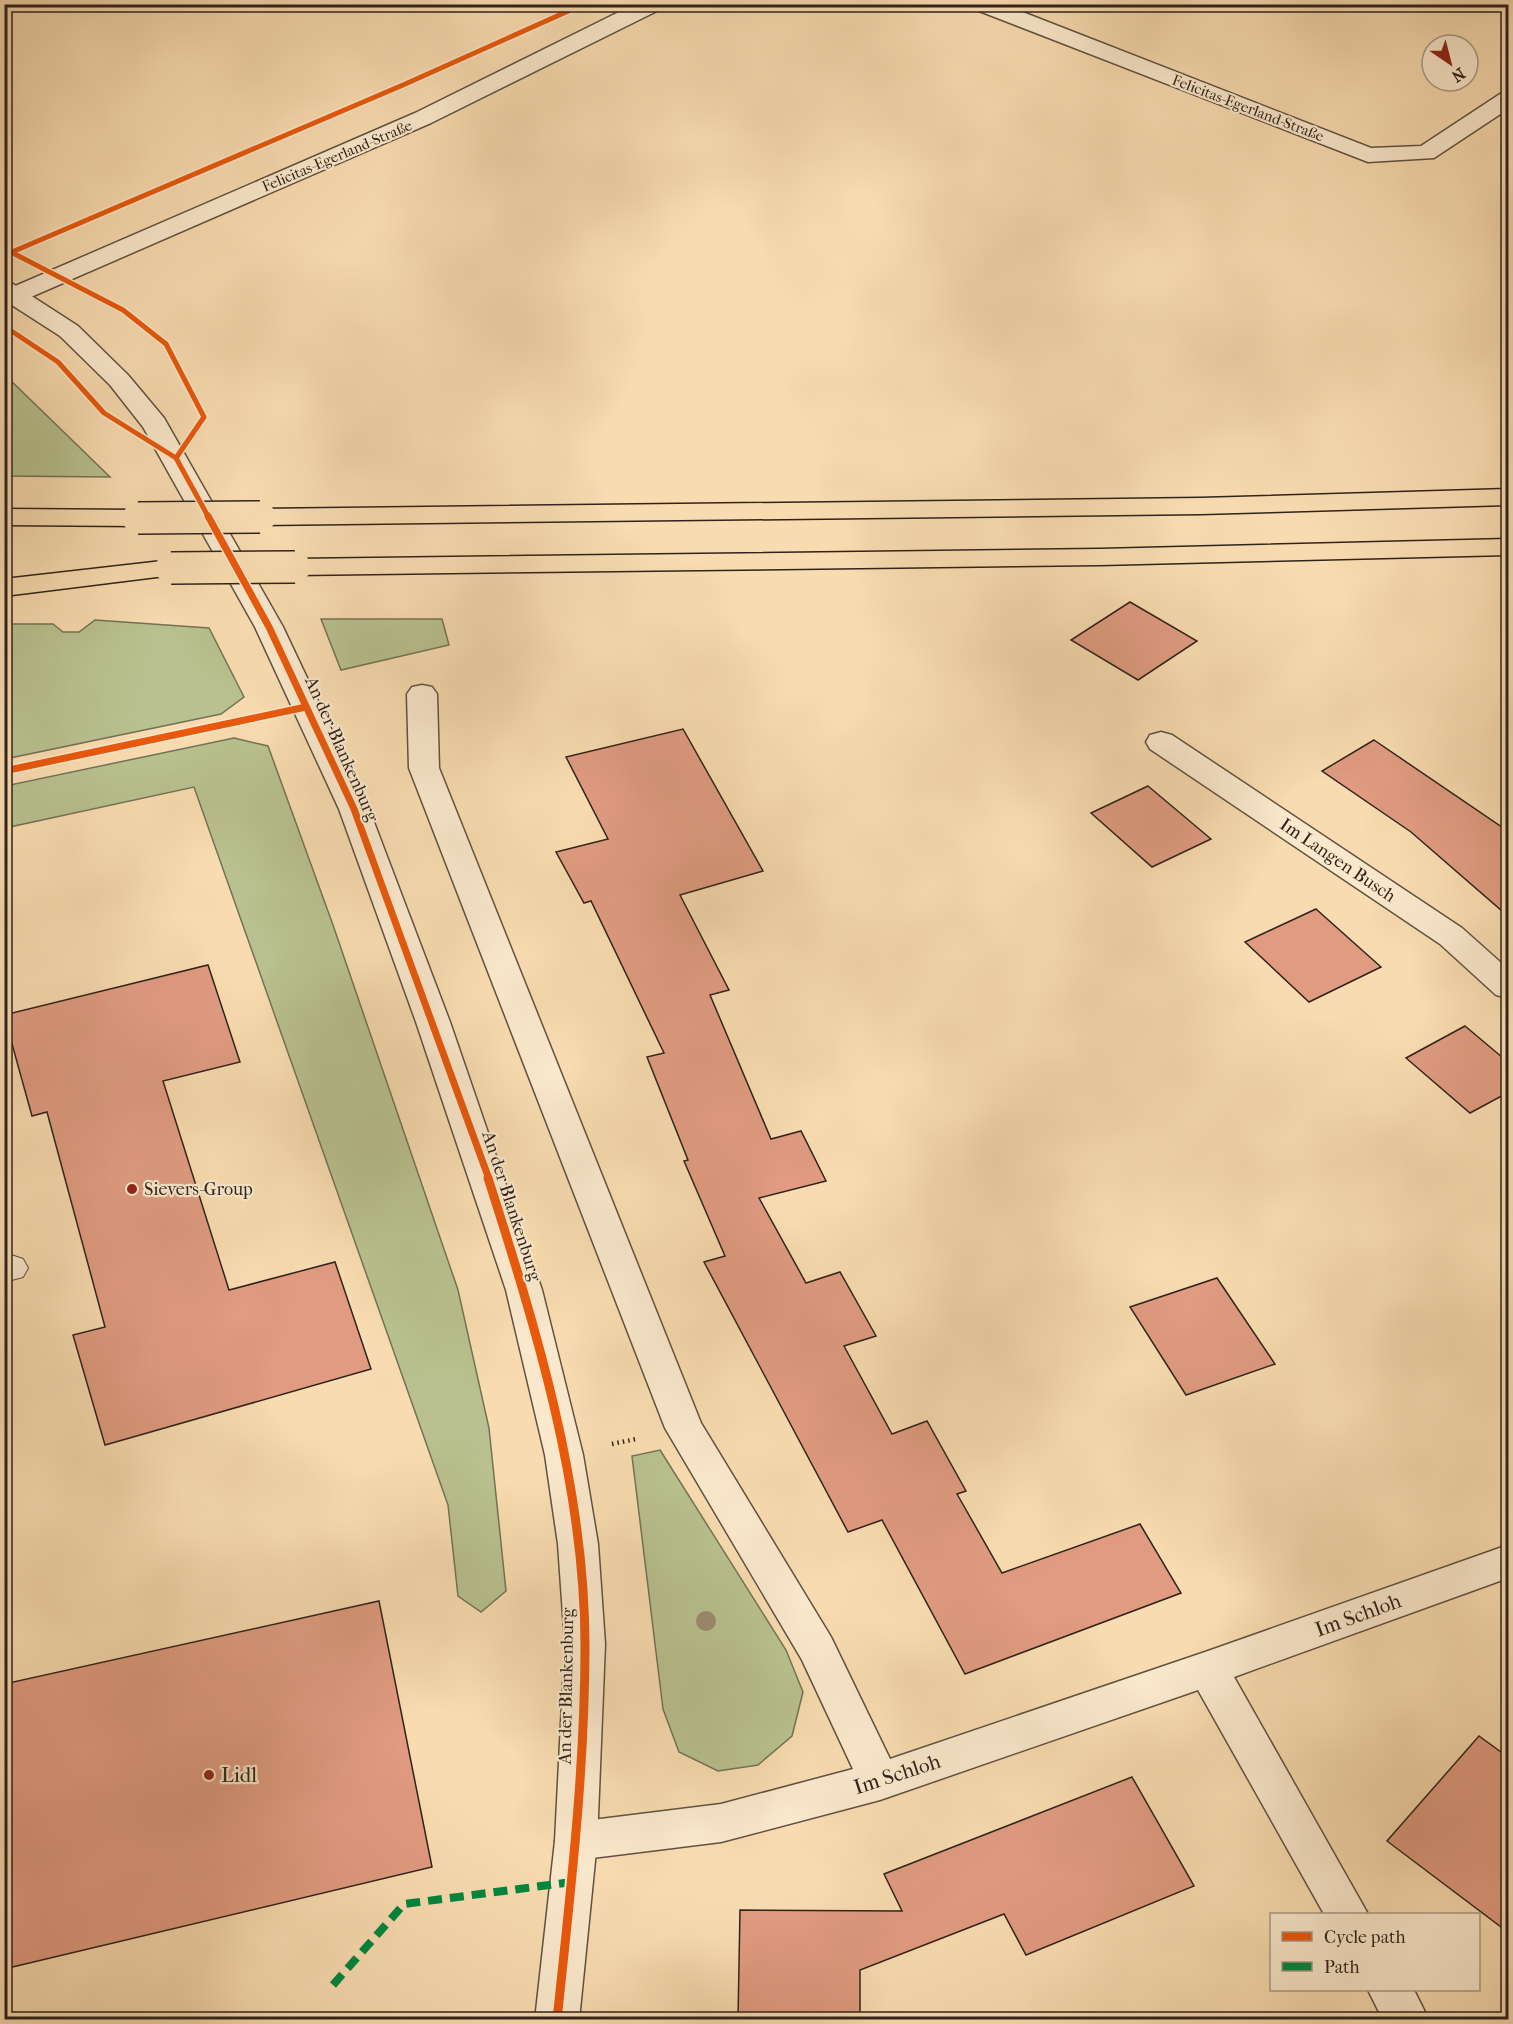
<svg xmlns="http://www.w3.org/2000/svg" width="1513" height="2024" viewBox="0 0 1513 2024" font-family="'IM FELL French Canon',serif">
  <rect width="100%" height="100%" fill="#f8dbb0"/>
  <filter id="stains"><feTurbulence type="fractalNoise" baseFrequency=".00333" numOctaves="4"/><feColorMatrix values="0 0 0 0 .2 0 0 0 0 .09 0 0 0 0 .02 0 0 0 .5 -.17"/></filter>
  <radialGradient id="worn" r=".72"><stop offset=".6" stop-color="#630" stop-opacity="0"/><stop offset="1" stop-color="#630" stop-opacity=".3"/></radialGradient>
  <g fill="#b8c18f" stroke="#747256" stroke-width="1.5">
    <polygon points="5,375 110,477 5,476"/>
    <polygon points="321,619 442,619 449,645 341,670"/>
    <polygon points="95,620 209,628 244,697 221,714 5,759 5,624 53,624 63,632 79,632"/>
    <polygon points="234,738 268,746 333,925 458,1290 489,1428 506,1591 481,1612 458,1596 448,1505 194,787 5,828 5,786"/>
    <polygon points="660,1450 786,1650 803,1692 792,1736 758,1765 718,1771 679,1752 663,1709 632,1456"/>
  </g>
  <g fill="#e09b81" stroke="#2f231c" stroke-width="1.5">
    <polygon points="1130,602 1197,641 1138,680 1071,640"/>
    <polygon points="683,729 763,871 680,895 729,990 710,995 771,1139 801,1131 826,1181 759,1198 806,1283 840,1272 876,1336 844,1346 892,1434 927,1421 966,1491 957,1494 1002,1573 1140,1524 1181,1593 965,1674 882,1520 848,1532 704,1262 725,1256 684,1161 688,1160 647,1057 664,1053 591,901 584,903 556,852 608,839 566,757"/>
    <polygon points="1374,740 1509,832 1509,917 1411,832 1322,771"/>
    <polygon points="1148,786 1211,839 1152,867 1091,813"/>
    <polygon points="1316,909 1381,967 1309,1002 1245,942"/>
    <polygon points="208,965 240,1062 163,1081 229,1290 335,1262 371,1369 105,1445 73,1335 105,1327 47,1112 32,1116 4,1015"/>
    <polygon points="1465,1026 1509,1063 1509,1092 1470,1113 1406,1058"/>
    <polygon points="1217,1278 1275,1364 1186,1395 1130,1307"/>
    <polygon points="379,1601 432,1867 4,1969 4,1684"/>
    <polygon points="1479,1736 1509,1758 1509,1933 1387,1841"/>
    <polygon points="1132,1777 1194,1886 1026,1955 1004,1914 860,1970 860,2019 738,2019 740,1910 902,1911 884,1874"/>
  </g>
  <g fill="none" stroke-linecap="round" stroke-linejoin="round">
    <g stroke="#615141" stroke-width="2">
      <polygon id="service" points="11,1255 23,1259 28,1268 23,1277 4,1282 4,1256"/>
    </g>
    <g stroke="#615141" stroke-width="3">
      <g id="minor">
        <polygon points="635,4 663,4 661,9 431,123 24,300 15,302 4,298 6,290 415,113"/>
        <polygon points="972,4 1002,4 1371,148 1421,146 1500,94 1508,92 1508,109 1434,158 1368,162 974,9"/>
        <polygon points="422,685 432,687 437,694 439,768 701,1423 831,1637 890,1759 1208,1651 1508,1545 1508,1578 1234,1677 1368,1914 1324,1914 1198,1690 880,1800 721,1842 576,1860 561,1855 555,1841 561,1827 576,1822 721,1804 853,1769 802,1660 665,1428 409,768 407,694 412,687"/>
        <polygon points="1161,732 1172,735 1462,928 1508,969 1508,998 1496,995 1440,944 1150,749 1146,742 1150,735"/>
        <polygon points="1368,1990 1414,1990 1429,2020 1383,2020"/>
      </g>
    </g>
    <g stroke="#615141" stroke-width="3">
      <polygon id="tertiary" points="4,282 13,284 78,326 128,375 164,418 283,627 369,809 450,1022 542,1290 583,1455 598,1544 605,1644 597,1841 579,2020 535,2020 555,1841 565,1644 558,1544 545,1455 506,1290 416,1022 339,809 255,627 143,427 110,385 60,336 4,300"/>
    </g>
    <g stroke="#2f231c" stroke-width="3">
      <g id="motorway">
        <polygon points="1508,489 1508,505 1201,514 260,525 250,523 246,517 250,511 260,509 1201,498"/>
        <polygon points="4,509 138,510 148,512 152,518 148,524 138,526 4,525"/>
        <polygon points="1508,539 1508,555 1100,565 295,575 285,573 281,567 285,561 295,559 1100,549"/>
        <polygon points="171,560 181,562 185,568 181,574 4,596 4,579"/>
      </g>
    </g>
    <polyline stroke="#2f231c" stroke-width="4.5" stroke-dasharray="1.5 4" stroke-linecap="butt" points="612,1444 636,1439"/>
    <use href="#service" fill="#fae8cc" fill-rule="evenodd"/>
    <use href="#minor" fill="#fae8cc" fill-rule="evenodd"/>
    <use href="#tertiary" fill="#fae8cc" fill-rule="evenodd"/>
    <use href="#motorway" fill="#f8dbb0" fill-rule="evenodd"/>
    <g stroke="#2f231c" stroke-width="26" stroke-linecap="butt">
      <polyline id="motorway-bridge-far1" points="161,518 260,517"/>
    </g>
    <g stroke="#2f231c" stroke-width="34" stroke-linecap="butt">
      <g id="motorway-bridge">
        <polyline points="138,518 260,517"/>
        <polyline points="171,568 295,567"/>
      </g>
    </g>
    <use href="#motorway-bridge-far1" stroke="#f8dbb0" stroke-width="24"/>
    <use href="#motorway-bridge" stroke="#f8dbb0" stroke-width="31"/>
    <polyline stroke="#00873e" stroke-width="8" stroke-dasharray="14 8" stroke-linecap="butt" points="333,1985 404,1904 572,1882"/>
    <g stroke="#fae8cc" stroke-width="8">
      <g id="cycleway-far2">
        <polyline points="7,250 123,310 166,344 204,417 176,458"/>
        <polyline points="12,252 403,85 584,4"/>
        <polyline points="4,326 58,362 104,413 176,458 209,518"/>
      </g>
    </g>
    <g stroke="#fae8cc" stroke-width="10">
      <g id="cycleway-far1">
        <polyline points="208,516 269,627 354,809 489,1179"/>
        <polyline points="4,771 306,707"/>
      </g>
    </g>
    <g stroke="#fae8cc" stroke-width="13">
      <path id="cycleway" d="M488,1178C536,1328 585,1486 585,1646C585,1771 570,1896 557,2020"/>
    </g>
    <use href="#cycleway-far2" stroke="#e8590c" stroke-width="5"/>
    <use href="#cycleway-far1" stroke="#e8590c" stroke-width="7"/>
    <use href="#cycleway" stroke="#e8590c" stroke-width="9"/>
  </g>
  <circle fill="#9c8b6f" cx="706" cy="1621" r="10"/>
  <g fill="#8f2418" stroke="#fae8cc" stroke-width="2">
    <circle cx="132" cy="1189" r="6"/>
    <circle cx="209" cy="1775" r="6"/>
  </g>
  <g text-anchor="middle" stroke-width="4.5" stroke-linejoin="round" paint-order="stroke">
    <g font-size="15" fill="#2f231c" stroke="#fae8cc">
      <text transform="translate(1248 108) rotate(21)" y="5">Felicitas-Egerland-Straße</text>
      <text transform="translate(337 156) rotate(-23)" y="5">Felicitas-Egerland-Straße</text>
    </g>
    <g font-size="18" fill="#2f231c" stroke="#fae8cc">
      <text transform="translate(342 749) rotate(66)" y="6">An der Blankenburg</text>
      <text transform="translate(1338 860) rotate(34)" y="6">Im Langen Busch</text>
      <text transform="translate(512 1206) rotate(72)" y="6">An der Blankenburg</text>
      <text transform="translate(566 1686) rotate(-89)" y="6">An der Blankenburg</text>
    </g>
    <g font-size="18" fill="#2f231c" stroke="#fae8cc" text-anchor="start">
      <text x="144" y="1195">Sievers-Group</text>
    </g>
    <g font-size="21" fill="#2f231c" stroke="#fae8cc">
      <text transform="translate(1358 1615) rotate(-20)" y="7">Im Schloh</text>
      <text transform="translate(897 1774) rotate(-18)" y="7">Im Schloh</text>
    </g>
    <g font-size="21" fill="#2f231c" stroke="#fae8cc" text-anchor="start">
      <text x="221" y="1782">Lidl</text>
    </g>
  </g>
  <rect width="1513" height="2024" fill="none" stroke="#f8dbb0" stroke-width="24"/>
  <rect x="6" y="6" width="1501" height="2012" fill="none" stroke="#2f231c" stroke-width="3"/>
  <rect x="12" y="12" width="1489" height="2000" fill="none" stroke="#2f231c" stroke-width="1.5"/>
  <rect x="1270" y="1913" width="210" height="78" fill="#fae8cc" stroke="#a99986" stroke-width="1.5"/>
  <rect x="1282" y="1932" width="30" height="9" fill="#e8590c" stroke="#a99986" stroke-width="1.5"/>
  <text x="1324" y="1943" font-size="18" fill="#2f231c">Cycle path</text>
  <rect x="1282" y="1962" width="30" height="9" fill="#00873e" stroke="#a99986" stroke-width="1.5"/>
  <text x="1324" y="1973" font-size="18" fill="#2f231c">Path</text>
  <g transform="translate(1450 63) rotate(145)"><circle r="28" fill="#fae8cc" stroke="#a99986" stroke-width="1.5"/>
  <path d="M0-4.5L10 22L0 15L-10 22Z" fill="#8f2418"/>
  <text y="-9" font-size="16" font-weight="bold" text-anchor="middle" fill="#2f231c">N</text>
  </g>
  <rect width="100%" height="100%" filter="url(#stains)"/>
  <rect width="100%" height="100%" fill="url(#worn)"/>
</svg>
